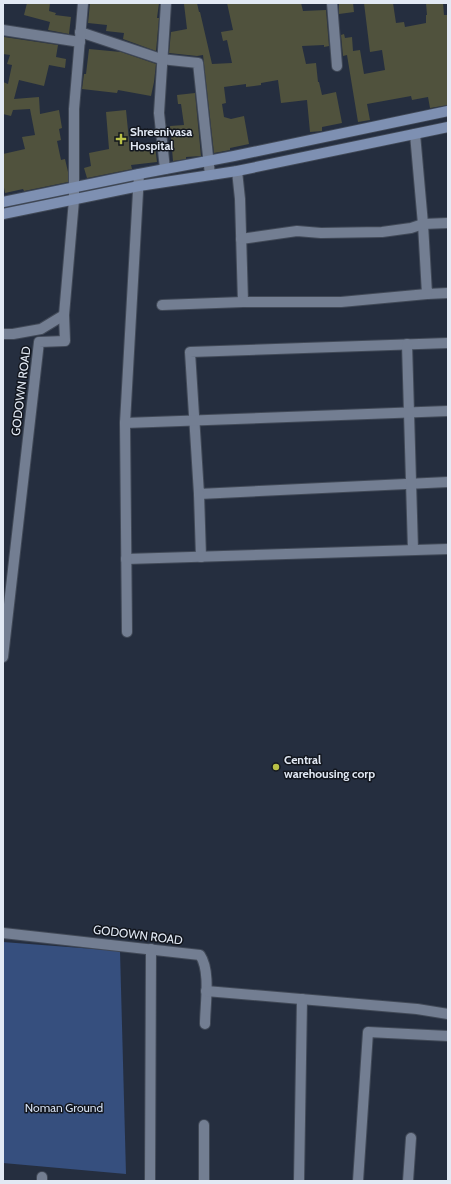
<svg xmlns="http://www.w3.org/2000/svg" width="451" height="1184" viewBox="0 0 451 1184" font-family="Cabin,sans-serif">
  <rect width="100%" height="100%" fill="#252e3f"/>
  <polygon fill="#364f7e" points="3,942 120,951 126,1174 3,1163"/>
  <g fill="#50523d">
    <polygon points="27,3 50,3 49,11 56,13 55,15 71,17 69,34 48,30 50,22 24,15"/>
    <polygon points="90,3 159,3 157,18 159,18 156,51 123,39 124,33 106,31 107,25 88,23"/>
    <polygon points="197,3 199,12 200,12 212,64 232,63 227,40 223,41 221,32 233,30 227,3 301,3 303,11 326,10 329,46 324,47 324,45 302,46 306,64 316,63 318,82 319,82 322,95 336,92 342,123 322,127 322,131 310,132 307,100 281,103 278,80 261,83 261,85 246,87 246,84 224,87 226,103 222,104 224,117 231,119 244,116 249,144 230,148 230,150 214,153 203,55 197,56 169,53 171,32 187,29 184,4"/>
    <polygon points="339,3 353,3 354,12 339,14"/>
    <polygon points="364,3 393,3 396,23 404,22 405,27 426,23 426,15 427,15 426,3 443,3 444,15 447,15 447,28 448,28 448,105 430,108 428,97 412,100 411,96 367,104 370,120 358,122 347,55 343,56 341,35 344,34 345,38 352,37 353,51 360,50 364,74 385,70 382,50 370,52"/>
    <polygon points="4,37 58,45 56,57 66,59 65,68 49,65 44,86 19,80 14,99 39,97 40,114 59,110 62,128 59,129 61,140 57,141 61,160 65,159 68,172 68,182 24,191 23,189 5,193 3,182 3,154 25,149 22,137 35,135 30,109 13,110 11,116 3,114 3,82 8,84 12,65 7,64 10,55 3,54"/>
    <polygon points="89,49 121,52 156,64 154,82 151,96 118,90 117,93 82,89 84,74 86,74"/>
    <polygon points="195,93 201,156 186,157 186,159 173,161 170,126 184,125 181,104 178,104 177,95"/>
    <polygon points="126,110 130,151 147,149 147,147 155,146 157,162 131,165 132,169 87,178 84,168 91,166 89,153 109,149 106,112"/>
  </g>
  <g fill="none" stroke-linecap="round" stroke-linejoin="round">
    <g stroke="#414957" stroke-width="12">
      <g id="street">
        <polyline points="332,3 337,66"/>
        <polyline points="3,30 80,42"/>
        <polyline points="80,32 161,59 198,63 210,175"/>
        <polyline points="415,134 423,224 427,294 448,293"/>
        <polyline points="165,169 159,113 166,3"/>
        <polyline points="237,171 240,199 243,302 341,302 427,294"/>
        <polyline points="241,239 297,231 321,233 382,232 411,228 423,224 448,223"/>
        <polyline points="162,305 243,302"/>
        <polyline points="3,334 13,334 41,329 64,315"/>
        <polyline points="448,343 190,352 199,494 448,482"/>
        <polyline points="407,344 413,550"/>
        <polyline points="125,423 448,411"/>
        <polyline points="199,494 201,557"/>
        <polyline points="126,559 448,549"/>
        <polyline points="127,632 125,423 139,174"/>
        <polyline points="3,657 39,342 65,341 64,315 74,200 74,109 83,3"/>
        <path d="M3,933L200,955C211,971 205,1005 205,1024"/>
        <polyline points="206,991 417,1009 448,1014"/>
        <polyline points="42,1181 42,1177"/>
        <polyline points="150,1181 151,949"/>
        <polyline points="204,1181 204,1125"/>
        <polyline points="299,1181 302,999"/>
        <polyline points="358,1181 368,1032 448,1036"/>
        <polyline points="408,1181 411,1138"/>
      </g>
    </g>
    <g stroke="#414957" stroke-width="12">
      <g id="secondary">
        <polyline points="3,202 139,174 234,156 448,111"/>
        <polyline points="3,214 139,186 237,171 448,127"/>
      </g>
    </g>
    <use href="#street" stroke="#737e92" stroke-width="10"/>
    <use href="#secondary" stroke="#7e90b2" stroke-width="10"/>
  </g>
  <g fill="#b9c046" stroke="#12161e" stroke-width="1.5">
    <path d="M119 133h4v4h4v4h-4v4h-4v-4h-4v-4h4z"/>
    <circle cx="276" cy="767" r="4"/>
  </g>
  <g text-anchor="middle" stroke-width="3" stroke-linejoin="round" paint-order="stroke">
    <g font-size="12" font-weight="bold" fill="#e2e9f4" stroke="#12161e" text-anchor="start">
      <text x="130" y="136">Shreenivasa<tspan x="130" dy="14">Hospital</tspan></text>
      <text x="284" y="764">Central<tspan x="284" dy="14">warehousing corp</tspan></text>
    </g>
    <g font-size="12" fill="#e2e9f4" stroke="#12161e">
      <text transform="translate(21 391) rotate(-83)" y="4">GODOWN ROAD</text>
      <text transform="translate(138 935) rotate(7)" y="4">GODOWN ROAD</text>
    </g>
    <g font-size="12" fill="#d4dff1" stroke="#12161e">
      <text x="64" y="1112">Noman Ground</text>
    </g>
  </g>
  <rect width="451" height="1184" fill="none" stroke="#e2e9f4" stroke-width="8"/>
</svg>
